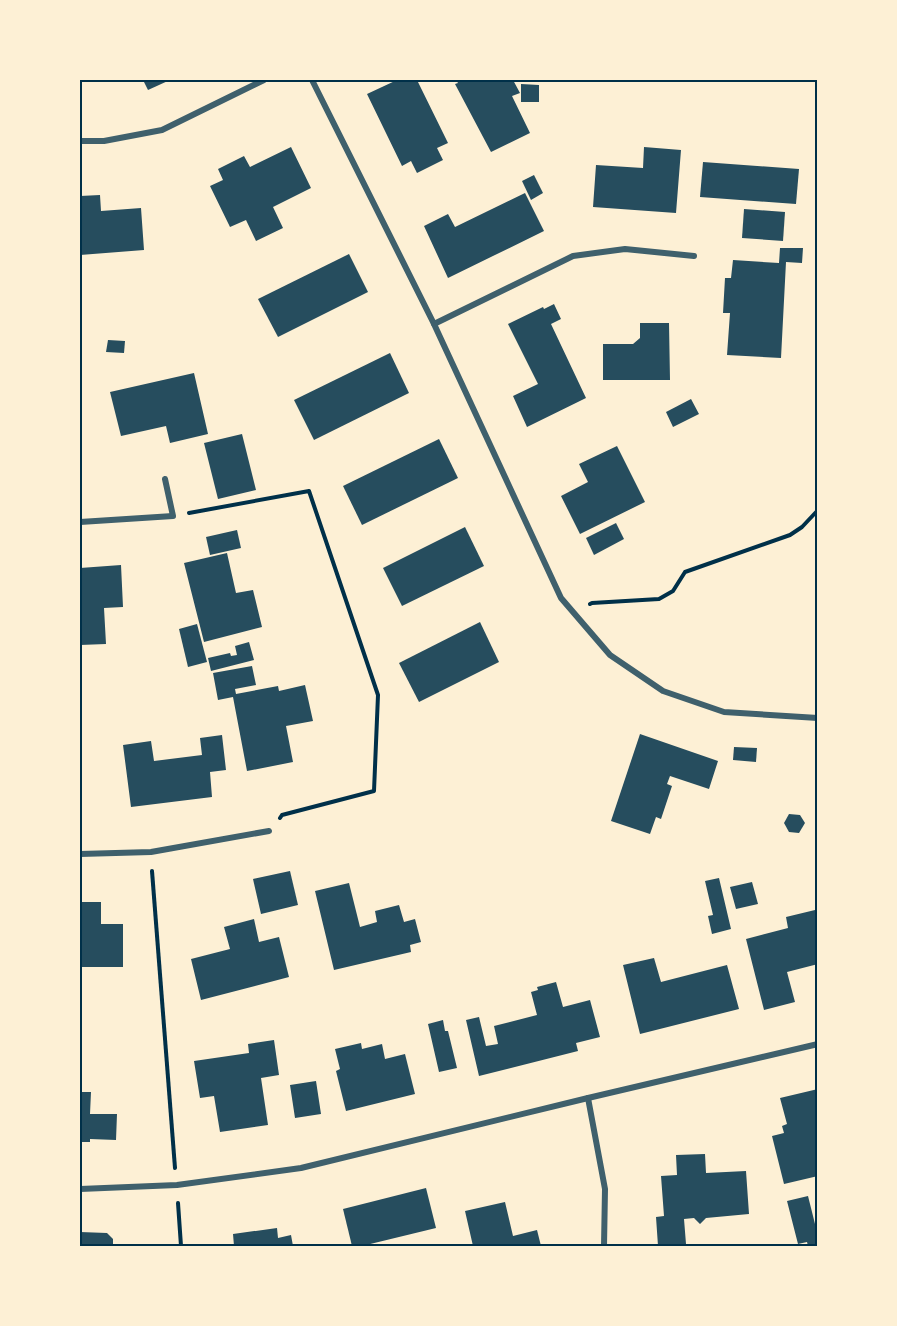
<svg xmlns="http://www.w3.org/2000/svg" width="897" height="1326" viewBox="0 0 897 1326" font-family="'Roboto Condensed',sans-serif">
  <rect width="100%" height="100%" fill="#fdf0d5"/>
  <g fill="#264d5e">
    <polygon points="143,80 170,80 148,90"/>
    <polygon points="397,80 417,80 448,143 437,148 443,160 417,173 411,161 402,166 367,94"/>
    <polygon points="456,80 513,80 520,93 512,96 530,133 491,152 455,84 458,83"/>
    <polygon points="521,84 539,85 539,102 521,102"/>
    <polygon points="291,147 311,188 273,207 283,228 256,241 246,220 230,227 210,186 223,180 218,169 244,156 250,167"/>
    <polygon points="644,147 681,150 676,213 593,207 596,165 643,168"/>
    <polygon points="703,162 799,169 796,204 700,197"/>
    <polygon points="534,175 543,193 531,200 522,181"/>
    <polygon points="525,193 544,231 448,278 424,226 448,214 455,227"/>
    <polygon points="100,195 101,211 141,208 144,250 80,255 80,196"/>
    <polygon points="744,209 785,212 783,241 742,238"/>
    <polygon points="780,248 803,248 802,263 786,262 781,358 727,355 730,313 723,313 725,278 731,278 733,260 779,263"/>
    <polygon points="349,254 368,292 278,337 258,299"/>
    <polygon points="554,304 561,319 551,324 586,398 527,427 513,396 538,384 508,324 543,307 544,309"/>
    <polygon points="640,323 669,323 670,380 603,380 603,344 633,344 640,338"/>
    <polygon points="108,340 125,341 124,353 106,352"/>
    <polygon points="390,353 409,393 314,440 294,400"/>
    <polygon points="194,373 208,434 170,443 166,426 121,436 110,392"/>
    <polygon points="691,399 699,414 673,427 666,412"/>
    <polygon points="242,434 256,490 218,499 204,443"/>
    <polygon points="439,439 458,478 362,525 343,486"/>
    <polygon points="617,446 645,502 580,534 561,496 588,482 579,464"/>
    <polygon points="616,523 624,539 594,555 586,538"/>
    <polygon points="465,527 484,566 402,606 383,568"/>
    <polygon points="237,530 241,548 210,555 206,537"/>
    <polygon points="227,553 236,593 253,590 262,627 204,642 184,563"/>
    <polygon points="121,565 123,607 104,608 106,644 80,645 80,568"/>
    <polygon points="480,622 499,662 419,702 399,663"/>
    <polygon points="197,624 207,662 188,667 179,629"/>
    <polygon points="249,642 254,660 211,671 208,658 230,653 231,656 237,655 235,646"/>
    <polygon points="252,666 256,685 235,689 236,694 278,686 279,691 305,685 313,721 286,726 293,762 247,771 233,697 218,700 213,673"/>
    <polygon points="640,734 718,761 709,789 670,776 667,784 672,786 661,819 656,817 650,834 611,821"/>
    <polygon points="222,735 226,770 210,772 212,797 131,807 123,745 151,741 154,761 202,755 200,738"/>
    <polygon points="734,747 757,748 756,762 733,760"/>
    <polygon points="789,814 800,815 805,823 799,833 789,832 784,823"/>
    <polygon points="290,871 298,905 261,914 253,879"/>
    <polygon points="719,878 731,929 712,934 708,916 713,915 705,881"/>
    <polygon points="752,882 758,904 736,909 730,887"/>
    <polygon points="349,883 360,927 377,922 375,911 399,905 404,922 415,919 421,942 410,945 411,952 334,970 315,891"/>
    <polygon points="80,902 101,902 101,924 123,924 123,967 80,967"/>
    <polygon points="815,910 818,919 818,964 787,972 795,1002 764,1010 746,939 788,928 786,917"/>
    <polygon points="254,919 259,942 279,937 289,977 201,1000 191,959 230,949 224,927"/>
    <polygon points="654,958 661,982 727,965 739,1009 640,1034 623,965"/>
    <polygon points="556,982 563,1007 590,1000 600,1037 576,1043 578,1051 479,1076 466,1020 479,1017 486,1046 498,1044 494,1026 537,1015 531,992 538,990 537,987"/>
    <polygon points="443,1020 445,1031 448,1031 457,1068 439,1072 428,1024"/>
    <polygon points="274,1040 279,1075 261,1078 268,1125 220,1132 214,1096 200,1098 194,1061 249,1053 248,1044"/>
    <polygon points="361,1043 362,1049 382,1044 385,1059 405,1054 415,1094 346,1111 336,1071 340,1069 335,1049"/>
    <polygon points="316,1081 321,1114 295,1118 290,1085"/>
    <polygon points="818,1089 818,1176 784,1184 772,1136 784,1133 782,1126 787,1124 780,1098"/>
    <polygon points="80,1092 91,1092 90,1114 117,1114 116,1140 90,1139 90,1142 80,1142"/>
    <polygon points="705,1154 706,1173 746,1171 749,1214 706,1218 700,1224 694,1218 684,1219 686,1244 658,1246 656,1217 664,1216 661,1176 677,1175 676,1155"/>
    <polygon points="426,1188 436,1228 362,1246 352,1246 343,1209"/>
    <polygon points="808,1196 815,1224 818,1224 818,1244 808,1246 807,1242 798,1244 787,1201"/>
    <polygon points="505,1202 513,1236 537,1230 541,1246 473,1246 465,1211"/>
    <polygon points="277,1228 278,1238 291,1235 293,1246 234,1246 233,1234"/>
    <polygon points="80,1232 107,1233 113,1239 113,1246 80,1246"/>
  </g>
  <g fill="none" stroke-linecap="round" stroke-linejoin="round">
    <g stroke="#003049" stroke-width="4">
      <polyline points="189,513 309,491 378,695 374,791 282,815 280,818"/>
      <polyline points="590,604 592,603 659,599 673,591 685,572 790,535 802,527 818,510"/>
      <polyline points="152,871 175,1168"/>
      <polyline points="178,1203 181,1246"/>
    </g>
    <g stroke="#3f606c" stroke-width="6">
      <polyline points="312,80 434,324 561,598 610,655 663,691 724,712 818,718"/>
      <polyline points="80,141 104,141 162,130 264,80"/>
      <polyline points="434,324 573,256 625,249 694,256"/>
      <polyline points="80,522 173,516 165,479"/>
      <polyline points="80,854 151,852 269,831"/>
      <polyline points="588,1098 605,1189 604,1246"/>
      <polyline points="80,1189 177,1185 301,1168 588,1098 818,1044"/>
    </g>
  </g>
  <rect width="897" height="1326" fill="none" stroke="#fdf0d5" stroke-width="162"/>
  <rect x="81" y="81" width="735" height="1164" fill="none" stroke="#003049" stroke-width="2"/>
</svg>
